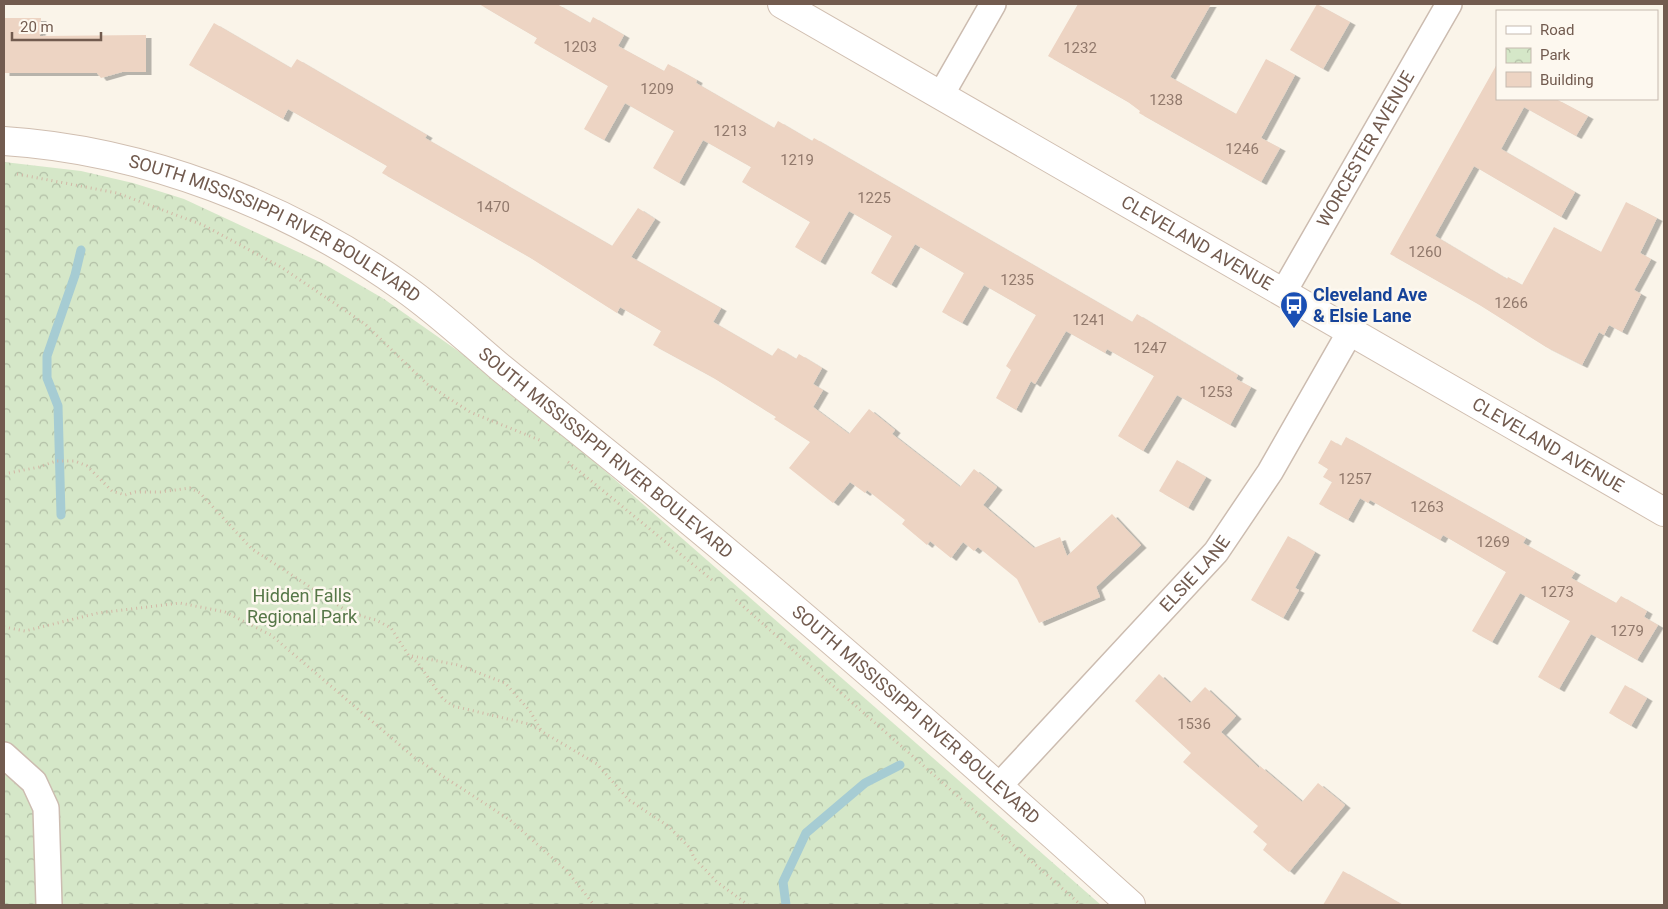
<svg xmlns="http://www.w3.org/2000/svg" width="1668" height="909" viewBox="0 0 1668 909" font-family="Roboto,sans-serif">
  <defs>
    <pattern id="park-crowns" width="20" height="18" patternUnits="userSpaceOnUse" patternTransform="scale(1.25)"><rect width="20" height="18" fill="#d5e7c8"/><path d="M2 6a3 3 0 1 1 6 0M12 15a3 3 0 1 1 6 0" fill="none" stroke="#b1bea5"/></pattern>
    <filter id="shadow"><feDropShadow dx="5.5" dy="3" stdDeviation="0" flood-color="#0004"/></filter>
  </defs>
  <rect width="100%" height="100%" fill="#faf4e9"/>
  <polygon fill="url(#park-crowns)" points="4,162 81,171 133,183 184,199 324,264 384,299 508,386 1101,905 4,905"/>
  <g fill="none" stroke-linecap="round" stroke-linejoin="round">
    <g stroke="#a6ccd3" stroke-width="9">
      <polyline points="61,515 58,406 47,378 47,356 75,275 81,250"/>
      <polyline points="786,905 783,882 806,833 865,783 900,765"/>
    </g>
  </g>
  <g fill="#edd4c3" filter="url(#shadow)">
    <polygon points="479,4 557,4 590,23 593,17 624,35 618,46 664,71 668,64 697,80 696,83 774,128 778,121 812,141 814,138 1132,322 1137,314 1238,375 1236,379 1251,387 1230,425 1177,395 1143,451 1118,436 1154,376 1107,349 1105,353 1066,331 1035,384 1031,381 1016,410 996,398 1011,370 1006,366 1036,315 984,285 962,323 942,312 964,273 915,244 891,285 871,273 892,236 849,211 820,262 795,247 810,222 742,182 751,167 703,140 679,183 653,168 674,131 625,103 604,140 584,129 608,86 534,43 537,38"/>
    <polygon points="1078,4 1211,4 1170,77 1236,114 1266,59 1295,75 1261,138 1280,148 1261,182 1139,113 1140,111 1128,102 1048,56"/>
    <polygon points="1317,4 1350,22 1323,69 1290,50"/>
    <polygon points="4,18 41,18 40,36 146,35 146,72 122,72 101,78 97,73 4,73"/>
    <polygon points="214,23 291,68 297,59 427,135 425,138 612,246 638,208 655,219 631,257 721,308 713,322 772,356 778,348 796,359 799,354 822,368 813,384 823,390 813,407 849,434 869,409 895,430 892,434 960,487 974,469 997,487 983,505 1034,548 1060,537 1067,556 1112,514 1141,545 1096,587 1100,597 1039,623 1017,579 978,547 974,551 963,542 951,558 930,541 927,545 902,524 905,520 867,490 865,493 850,482 833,503 789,468 810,442 774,419 776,417 712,377 653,345 661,331 620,307 617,313 529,257 382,173 387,166 288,109 283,119 189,65"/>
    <polygon points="1497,64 1497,99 1556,99 1588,116 1576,136 1524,107 1501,149 1575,192 1561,217 1474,166 1435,236 1507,279 1508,277 1522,285 1554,227 1601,252 1626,202 1657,218 1640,253 1651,259 1634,290 1641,294 1622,332 1609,325 1604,335 1599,332 1582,365 1546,347 1478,304 1390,254"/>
    <polygon points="1346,437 1526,538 1523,543 1575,572 1571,578 1616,603 1621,596 1647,611 1644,617 1658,625 1637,660 1591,634 1559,689 1538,677 1570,621 1520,593 1492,642 1472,631 1506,572 1443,535 1440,540 1370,500 1368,503 1360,498 1348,520 1319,504 1332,482 1323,477 1328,469 1318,463 1331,440 1341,446"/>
    <polygon points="1177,460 1206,477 1188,508 1159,491"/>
    <polygon points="1288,536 1315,552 1295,588 1299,590 1283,618 1251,600"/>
    <polygon points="1159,674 1190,703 1205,687 1236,716 1221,732 1259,768 1260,766 1302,802 1318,783 1345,805 1289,872 1263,850 1267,844 1253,832 1258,826 1183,762 1191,753 1135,701"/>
    <polygon points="1625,685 1647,698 1631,726 1609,713"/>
    <polygon points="1343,871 1403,905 1323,905"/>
  </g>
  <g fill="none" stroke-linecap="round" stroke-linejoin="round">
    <g stroke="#ccbcb0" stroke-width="28">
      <g id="street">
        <polyline points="941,95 993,4"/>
        <path id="s1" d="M1283,293L1449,4"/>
        <polyline points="4,755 34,782 46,808 49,905"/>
        <path id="s2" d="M999,786L1216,552L1270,472L1350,332"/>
      </g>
    </g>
    <g stroke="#d0beb0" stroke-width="30">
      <g id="secondary">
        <path id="s3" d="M782,4L1664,512"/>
        <path id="s4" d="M4,141C145,150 289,206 404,288C438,312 469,341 501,368C555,412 610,455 663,499C823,630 978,767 1131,905"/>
      </g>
    </g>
    <g stroke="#d2b7a6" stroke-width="3" stroke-dasharray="1 4" stroke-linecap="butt">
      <polyline points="17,174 117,193 203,225 281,267 365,324 427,384 470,412 542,441"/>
      <polyline points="568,462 712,580"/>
      <polyline points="4,474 39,467 56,461 75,461 87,466 112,491 125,495 135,492 160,492 190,488 200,493 252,549 350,613 376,620 391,628 409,656 418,663 443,699 453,706 529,724 597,764 629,800 668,826 690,848 694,858 717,882 748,905"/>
      <polyline points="736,600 1081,905"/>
      <polyline points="4,627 25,631 98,613 180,603 225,612 271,635 415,758 510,820 567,871 594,905"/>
      <polyline points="412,656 458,665 505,683 530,711 542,732"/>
    </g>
    <use href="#street" stroke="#fff" stroke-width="25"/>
    <use href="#secondary" stroke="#fff" stroke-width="28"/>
  </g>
  <defs>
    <g id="bus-pin" transform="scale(1.4375)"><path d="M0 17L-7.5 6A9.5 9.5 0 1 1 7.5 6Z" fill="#1a4fb4" stroke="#fdf8ef"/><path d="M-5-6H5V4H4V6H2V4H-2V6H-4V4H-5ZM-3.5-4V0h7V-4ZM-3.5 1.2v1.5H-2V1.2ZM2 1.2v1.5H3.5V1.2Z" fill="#fff"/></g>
  </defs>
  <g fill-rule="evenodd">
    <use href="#bus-pin" x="1294" y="305"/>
  </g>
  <g text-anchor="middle" stroke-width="5" stroke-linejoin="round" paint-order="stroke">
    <g font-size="15" fill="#91796c">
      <text x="580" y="52">1203</text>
      <text x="1080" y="53">1232</text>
      <text x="657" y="94">1209</text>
      <text x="1166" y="105">1238</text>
      <text x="730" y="136">1213</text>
      <text x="1242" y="154">1246</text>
      <text x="797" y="165">1219</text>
      <text x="874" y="203">1225</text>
      <text x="493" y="212">1470</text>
      <text x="1425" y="257">1260</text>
      <text x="1017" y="285">1235</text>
      <text x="1511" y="308">1266</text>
      <text x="1089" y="325">1241</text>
      <text x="1150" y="353">1247</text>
      <text x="1216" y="397">1253</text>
      <text x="1355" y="484">1257</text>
      <text x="1427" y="512">1263</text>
      <text x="1493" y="547">1269</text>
      <text x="1557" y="597">1273</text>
      <text x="1627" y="636">1279</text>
      <text x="1194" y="729">1536</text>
    </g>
    <g font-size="18" fill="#725b4f" stroke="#fdf8ef">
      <text dy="6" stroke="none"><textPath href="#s1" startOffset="166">WORCESTER AVENUE</textPath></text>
      <text dy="6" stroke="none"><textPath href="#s4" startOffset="288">SOUTH MISSISSIPPI RIVER BOULEVARD</textPath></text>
      <text dy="6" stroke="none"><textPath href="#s3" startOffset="479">CLEVELAND AVENUE</textPath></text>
      <text dy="6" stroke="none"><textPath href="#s3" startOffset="884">CLEVELAND AVENUE</textPath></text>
      <text dy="6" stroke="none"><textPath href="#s4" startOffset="692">SOUTH MISSISSIPPI RIVER BOULEVARD</textPath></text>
      <text dy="6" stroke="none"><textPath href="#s2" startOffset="289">ELSIE LANE</textPath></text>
      <text dy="6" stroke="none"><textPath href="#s4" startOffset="1098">SOUTH MISSISSIPPI RIVER BOULEVARD</textPath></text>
    </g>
    <g font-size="18" font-weight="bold" fill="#164399" stroke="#fdf8ef" text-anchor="start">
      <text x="1313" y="301">Cleveland Ave<tspan x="1313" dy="21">&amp; Elsie Lane</tspan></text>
    </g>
    <g font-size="18" fill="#567748" stroke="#fdf8ef">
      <text x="302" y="602">Hidden Falls<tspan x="302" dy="21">Regional Park</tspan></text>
    </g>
  </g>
  <rect width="1668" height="909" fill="none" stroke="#725b4f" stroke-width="10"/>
  <rect x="1496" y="10" width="162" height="90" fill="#fdf8ef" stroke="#c5b9af"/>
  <rect x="1506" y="26" width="25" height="8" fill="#ffffff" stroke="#c5b9af"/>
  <text x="1540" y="35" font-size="15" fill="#725b4f">Road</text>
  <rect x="1506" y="48" width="25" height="15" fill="url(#park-crowns)" stroke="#c5b9af"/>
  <text x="1540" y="60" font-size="15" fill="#725b4f">Park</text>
  <rect x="1506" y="72" width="25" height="15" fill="#edd4c3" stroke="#c5b9af"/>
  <text x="1540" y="85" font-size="15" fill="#725b4f">Building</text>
  <path d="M12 32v8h89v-8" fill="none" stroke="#725b4f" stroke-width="2.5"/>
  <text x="20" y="32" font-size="15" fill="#725b4f" stroke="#fdf8ef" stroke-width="4" paint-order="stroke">20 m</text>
</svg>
